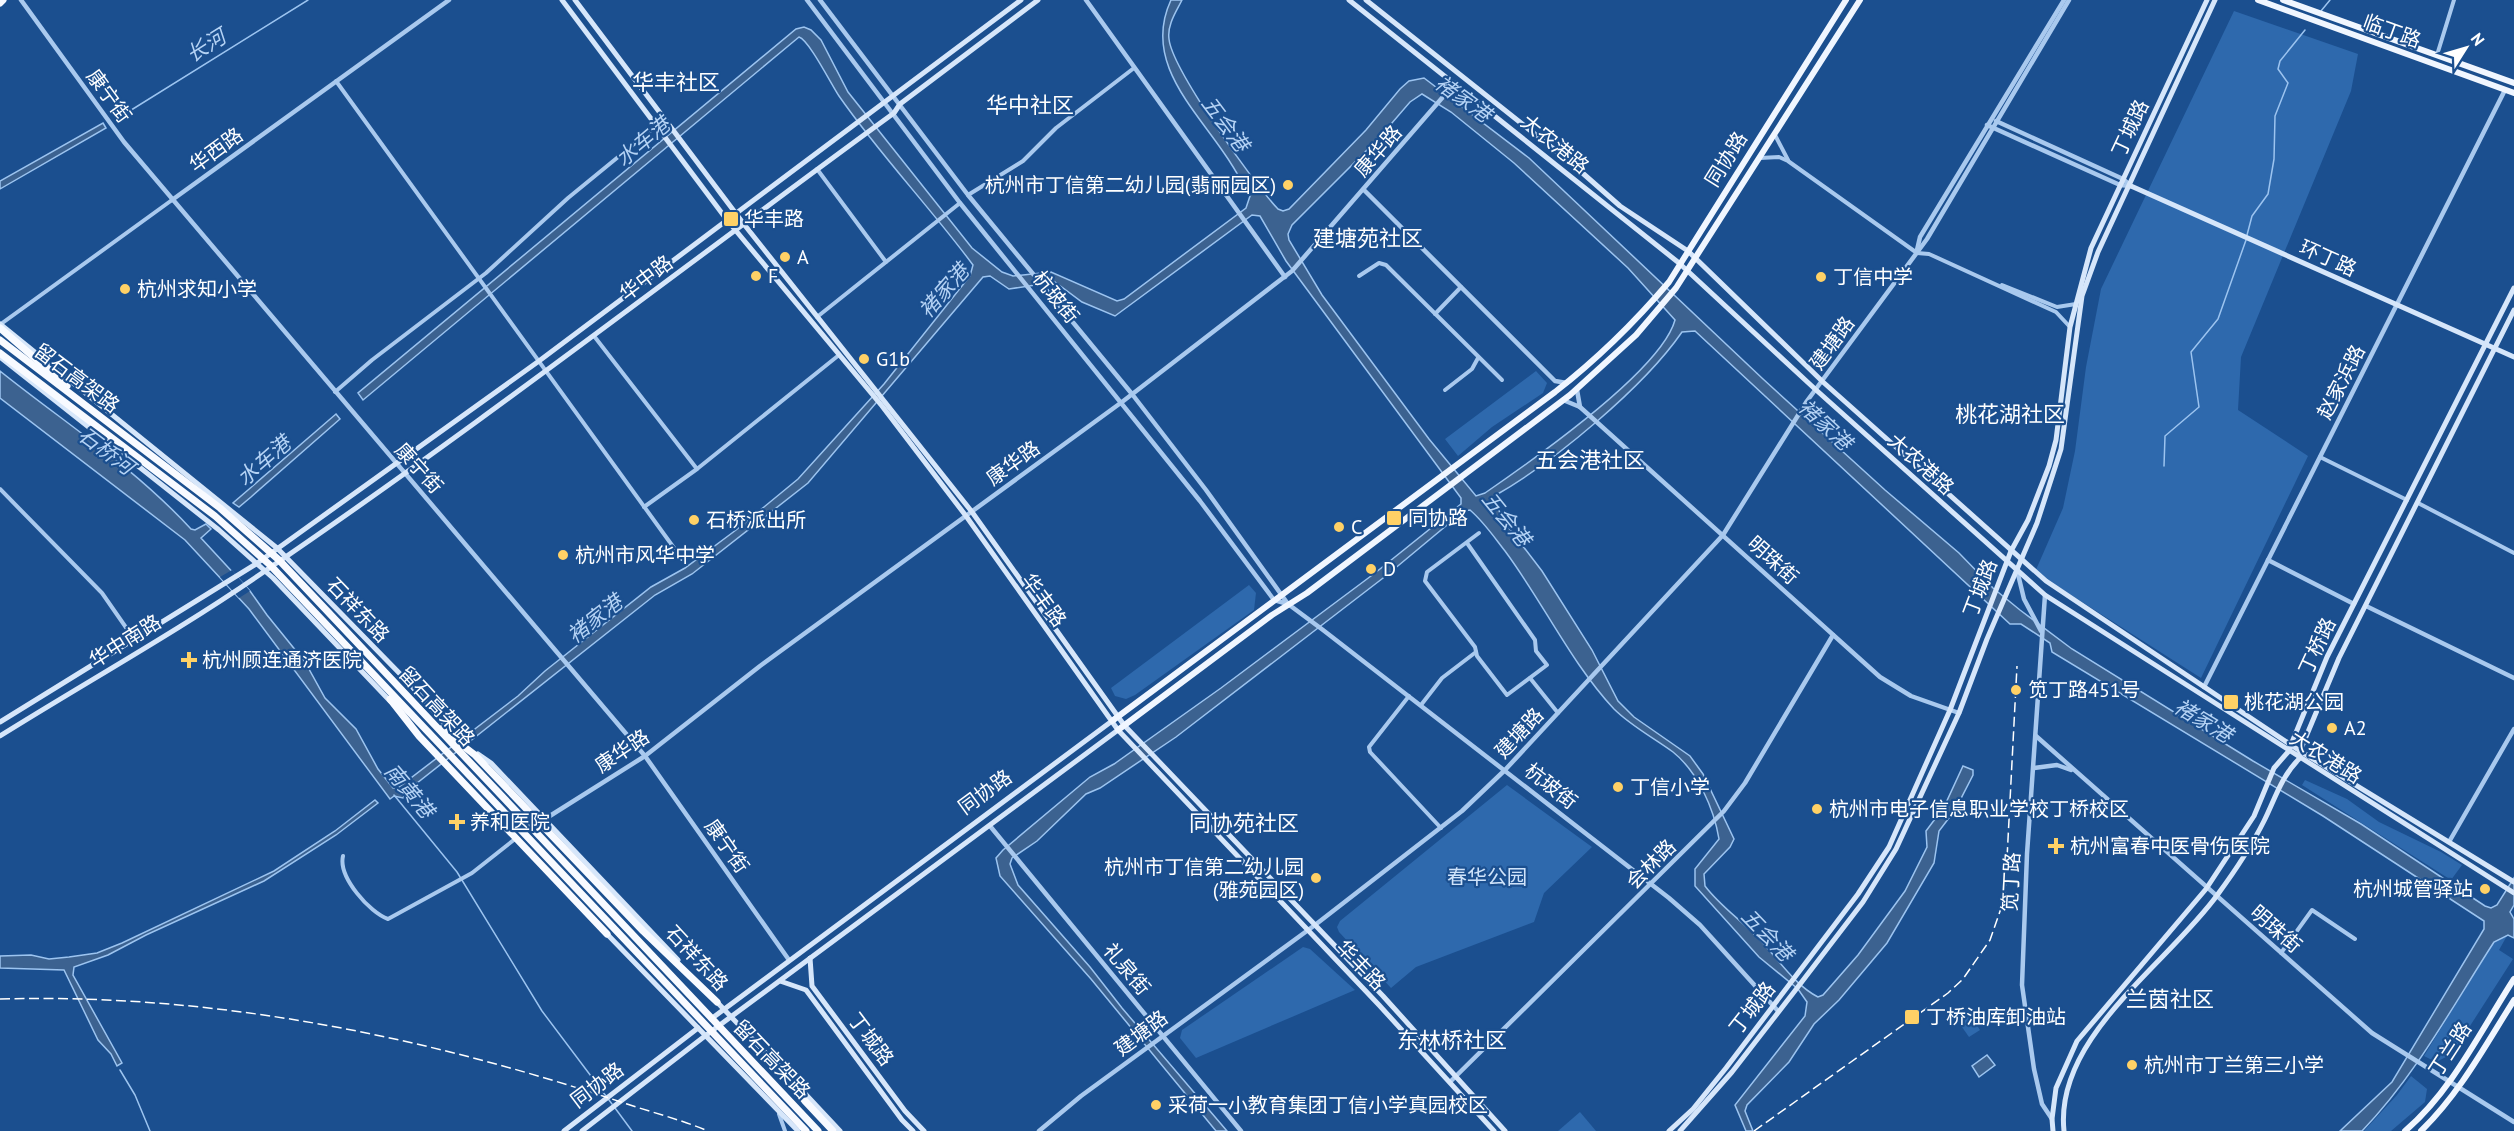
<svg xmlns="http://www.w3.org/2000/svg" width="2514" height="1131" viewBox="0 0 2514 1131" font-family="'PT Sans','Noto Sans SC',sans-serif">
  <rect width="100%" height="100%" fill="#1b4f8f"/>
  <g fill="#2e69ad">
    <polygon points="2234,11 2358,54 2351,91 2241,357 2238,410 2308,456 2201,678 2035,572 2063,508 2075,451 2086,367 2101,289"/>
    <polygon points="1536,371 1547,383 1543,393 1492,427 1458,456 1445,439"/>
    <polygon points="1249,585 1256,593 1254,610 1135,695 1126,699 1115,696 1111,688"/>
    <polygon points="2305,780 2347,799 2379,822 2441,852 2462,865 2451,880 2302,785"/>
    <polygon points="1507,785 1592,847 1544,893 1534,922 1416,967 1391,988 1339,932 1337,927 1340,921"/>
    <polygon points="2499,934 2508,934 2499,950 2513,959 2452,1054 2436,1062 2424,1056"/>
    <polygon points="1303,947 1310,949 1355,990 1196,1058 1180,1038 1182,1030"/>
    <polygon points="1968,1012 1980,1030 1969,1037 1957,1020"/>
    <polygon points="2411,1076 2427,1089 2425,1102 2391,1131 2364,1131 2397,1095"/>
    <polygon points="1580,1112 1596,1131 1558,1131"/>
  </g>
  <g fill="#3c6290" stroke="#9cc4f0" stroke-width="1.5" fill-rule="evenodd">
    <path d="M1171,0H1182C1176,12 1167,25 1169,39C1172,69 1254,184 1278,209L1283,211L1289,209L1366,130L1400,89L1409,81L1424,78L1529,158L1763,379L1885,490L1959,553L1993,588L2020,610L2072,649L2253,761L2361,824L2485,906L2491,908L2497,905L2514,878V905L2510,912L2514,919V938L2508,935L2494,942C2452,1007 2416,1075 2362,1131H2340L2392,1082L2484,929V921L2323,816L2052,652L2050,643L2021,624H2010L1695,331L1682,332C1644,387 1554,462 1496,495L1495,499L1502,519L1542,571L1592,650L1618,701L1634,717L1690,756L1703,774L1734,839L1730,847L1704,874L1705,886C1720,906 1741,920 1758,938C1777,957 1794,985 1818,997L1823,995L1858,955L1905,891L1927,847L1926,831L1944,807L1963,766L1973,770V775L1955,810L1939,831L1934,863L1887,943L1839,1000L1814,1024L1789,1062L1747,1105L1745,1111L1753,1131H1746L1735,1105L1805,1016L1807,1002L1798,989L1759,957L1695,886V869L1719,839C1714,809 1698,772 1673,752C1654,738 1631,726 1614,709C1571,663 1543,602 1505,551C1494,537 1484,522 1470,510L1464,511L1387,575L1176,737L1100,788L1086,794L1037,841L1012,858L1010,864L1018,885L1090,967L1122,1008L1227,1131H1216L1091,979L1000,876L996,858L1003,850L1090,777L1114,764L1221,688L1375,573L1461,504V498L1286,261L1260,216L1252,215L1115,316L1082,302L1055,282L1009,289L990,276L983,277L808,483L692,574L655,595L407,791L403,798L394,796L390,799L249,609L185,540L0,398V371C65,423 134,467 191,529L195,530L206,524L211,529L201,538L250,591L267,615L305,662L325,698L356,729L378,769L393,788L399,787L518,696L545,671L651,587L685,568L736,530L798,479L884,384L970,276L973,265C930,207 880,155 839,96C831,84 809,40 799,37L363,400L358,393L796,29L804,27L811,30L821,40L848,92L972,248L1002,272L1013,276L1051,272L1117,301L1124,299L1246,208L1250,196C1242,182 1234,167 1224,153C1192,106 1143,60 1171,0ZM1422,94L1451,112L1514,163L1628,268L1675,320C1661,371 1530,462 1485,493L1476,496L1429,439L1322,295L1289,240L1288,234L1292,225L1379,138L1410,102Z"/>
    <polygon points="103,123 106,128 0,189 0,181"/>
    <polygon points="336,414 340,419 251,497 239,507 233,503"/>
    <polygon points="375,800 378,803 336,835 264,881 146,935 108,955 74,967 73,975 122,1063 117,1066 111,1054 98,1040 64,970 0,968 0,956 31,955 49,959 69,957 97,953 122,943 274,871 335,831"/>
    <polygon points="1987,1055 1995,1065 1979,1077 1972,1066"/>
  </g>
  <polygon fill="#1b4f8f" points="232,570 250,591 239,598 220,577"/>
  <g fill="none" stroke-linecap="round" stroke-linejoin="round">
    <g stroke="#9cc4f0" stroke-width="1.5">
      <polyline points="2321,11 2330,0"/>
      <polyline points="120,117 308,0"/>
      <polyline points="2247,235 2252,216 2268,194 2274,159 2275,116 2288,83 2278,69 2280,61 2305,30"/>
      <polyline points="2164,466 2165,436 2199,407 2191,352 2218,319 2246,240"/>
      <polyline points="394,795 457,872 542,1011 612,1104"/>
      <polyline points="120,1070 135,1095 150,1131"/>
      <polyline points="615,1108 632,1131"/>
    </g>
    <g stroke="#a9c9ee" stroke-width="4">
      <polyline points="2437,55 2454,0"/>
      <polyline points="336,81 682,559"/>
      <polyline points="1775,135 1788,160"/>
      <polyline points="1760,158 1779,157 1788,161 1917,253 1929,254 2056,312 2070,327"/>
      <polyline points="817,169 886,262"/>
      <polyline points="968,195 1023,161 1056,128 1134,68"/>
      <polyline points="1359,276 1379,263 1386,265 1502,380"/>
      <polyline points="2002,285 2057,307 2076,304"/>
      <polyline points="1435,314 1461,287"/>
      <polyline points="817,317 960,203"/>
      <polyline points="1,324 172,200"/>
      <polyline points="594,336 697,469"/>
      <polyline points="1445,390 1472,369 1478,358"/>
      <polyline points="335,392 372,360 486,273 568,198 656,126"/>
      <polyline points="2320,457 2407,500"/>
      <polyline points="0,489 102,593 134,639"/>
      <polyline points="2418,503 2514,553"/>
      <polyline points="644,507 697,469 839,355"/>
      <polyline points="1467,543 1535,640 1536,651 1547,665 1507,695 1477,656 1475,647 1425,581 1427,572 1479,533"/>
      <polyline points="1530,678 1558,713"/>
      <polyline points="1409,696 1369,747 1370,752 1441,828"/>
      <polyline points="1421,705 1442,678 1476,652"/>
      <path d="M343,856C338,877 370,913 388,919L472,873L515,839"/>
      <polyline points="2281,953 2312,910 2355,939"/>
      <polyline points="779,1114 785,1131"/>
    </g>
    <g stroke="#a9c9ee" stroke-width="4.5">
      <polyline points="21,0 124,142 645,756 789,960"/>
      <polyline points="807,0 960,203 1200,501 1274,600 1288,604 1323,630 1669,898 1700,925 1778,1011"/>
      <polyline points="820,0 968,195 1132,394 1206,490 1288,604"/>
      <polyline points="1086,0 1285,277"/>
      <polyline points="1996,121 2123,179 2131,186"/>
      <polyline points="1987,125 2120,185 2131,186"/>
      <polyline points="1364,190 1555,381 1567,383"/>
      <polyline points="172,200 449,0"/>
      <polyline points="1917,250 1920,237 2064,0"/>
      <polyline points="1577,390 1580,407"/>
      <polyline points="1563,400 1580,407 1880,677 1911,696 1959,713"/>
      <polyline points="2268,560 2354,604"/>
      <polyline points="2017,570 2024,599 2041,631"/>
      <polyline points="2045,595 2027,854 2022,985 2034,1069 2042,1104 2052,1119"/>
      <polyline points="2366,606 2514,678"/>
      <polyline points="2204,687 2505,90"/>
      <polyline points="2036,736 2372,1033 2514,1122"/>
      <polyline points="2034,768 2057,765 2071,770"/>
      <polyline points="545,819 645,756 760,666 1122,402 1292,271 1455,83"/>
      <polyline points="990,826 1241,1131"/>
      <polyline points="2449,842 2514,729"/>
      <polyline points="1450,1082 1724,811 1745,783 1833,635"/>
      <polyline points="1039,1131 1081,1096 1315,925 1462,811 1505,770 1723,535 1807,401 1927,239 2069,0"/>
    </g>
    <g stroke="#d6e6fa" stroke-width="5">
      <polyline points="562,0 727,220 882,406 966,516 1118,730 1379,1005 1494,1131"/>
      <polyline points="575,0 743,223 972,512 1124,725 1383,996 1505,1131"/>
      <polyline points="1349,0 1679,263 1815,389 2045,595 2514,893"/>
      <polyline points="1366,0 1570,162 1620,206 1688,251 1823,382 2046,581 2300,751 2514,882"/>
      <polyline points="2131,186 2514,357"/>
      <polyline points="0,324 277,548 408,682 458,739"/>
      <polyline points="0,357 219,530 273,578 390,701"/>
      <polyline points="0,722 256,564 539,361 1021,0"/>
      <path d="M0,736C88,681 180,630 265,571C480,425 684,266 894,113L900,104L1038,0"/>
      <polyline points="478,754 491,763 678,960"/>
      <polyline points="605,932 798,1131"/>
      <polyline points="810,958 812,986 905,1111 924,1131"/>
      <polyline points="780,981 806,990 902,1120 913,1131"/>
      <polyline points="715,1000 781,1069"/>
      <polyline points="711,1019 1112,721"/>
      <polyline points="796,1084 840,1131"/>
      <polyline points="564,1131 698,1028"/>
      <polyline points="582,1131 705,1036 1118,730"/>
      <polyline points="1669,1131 1693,1109 1726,1068 1858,894 1889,847 1950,710 2011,551 2028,520 2049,466 2056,440 2070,327 2091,248 2207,0"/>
      <polyline points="1680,1131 1732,1072 1794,992 1863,902 1896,849 1959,713 1987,639 2037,523 2061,449 2082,296 2098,252 2215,0"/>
      <polyline points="2053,1131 2052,1119 2056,1088 2077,1041 2206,889 2254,816 2274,768 2288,752 2327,657 2514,288"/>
      <path d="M2064,1131C2054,1037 2168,964 2218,894C2235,871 2251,847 2264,821C2275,799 2281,777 2299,759L2300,751L2339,658L2514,310"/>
    </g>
    <g stroke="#f0f6ff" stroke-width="6">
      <polyline points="2258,0 2514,93"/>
      <polyline points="2283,0 2514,83"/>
      <path d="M1112,721L1555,392C1596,360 1635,322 1669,282L1846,0"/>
      <polyline points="1118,730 1272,615 1307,593 1570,395 1636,335 1676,288 1860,0"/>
      <path d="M2405,1131C2452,1091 2481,1030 2514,979"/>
      <path d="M2421,1131C2460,1093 2485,1046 2514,1000"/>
    </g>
    <g stroke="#f8faff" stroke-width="7">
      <polyline points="0,3 3,0"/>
      <polyline points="0,328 67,386"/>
      <polyline points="0,340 220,508 279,560 818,1131"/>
      <polyline points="0,353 215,516 270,565 806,1131"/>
      <polyline points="390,699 419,736 607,934"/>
      <polyline points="441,729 475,755 643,931 717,1002"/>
      <polyline points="779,1067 805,1101 833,1131"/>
    </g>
    <g stroke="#fff" stroke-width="1.5" stroke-dasharray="10 4.5" stroke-linecap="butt">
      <path d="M0,999C215,993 424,1036 627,1104C654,1113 682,1120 708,1131"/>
      <polyline points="1754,1131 1948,993 1963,979 1990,940 2005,897 2017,666"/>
    </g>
  </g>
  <g fill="#ffd166" stroke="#1b4f8f" stroke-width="2">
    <circle cx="1288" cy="185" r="6"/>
    <rect x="723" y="211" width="16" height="16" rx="3"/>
    <circle cx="785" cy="257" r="6"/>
    <circle cx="756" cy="276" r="6"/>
    <circle cx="1821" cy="277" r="6"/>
    <circle cx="125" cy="289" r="6"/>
    <circle cx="864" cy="359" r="6"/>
    <rect x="1386" y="510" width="16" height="16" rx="3"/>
    <circle cx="694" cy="520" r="6"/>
    <circle cx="1339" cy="527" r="6"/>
    <circle cx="563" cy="555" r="6"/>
    <circle cx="1371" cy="569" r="6"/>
    <path d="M186 651h6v6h6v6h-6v6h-6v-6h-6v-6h6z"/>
    <circle cx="2016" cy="690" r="6"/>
    <rect x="2223" y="694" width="16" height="16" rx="3"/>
    <circle cx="2332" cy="728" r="6"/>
    <circle cx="1618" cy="787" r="6"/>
    <circle cx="1817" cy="809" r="6"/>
    <path d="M454 813h6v6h6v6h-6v6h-6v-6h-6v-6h6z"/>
    <path d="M2053 837h6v6h6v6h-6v6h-6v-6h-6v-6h6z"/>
    <circle cx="1316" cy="878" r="6"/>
    <circle cx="2485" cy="889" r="6"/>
    <rect x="1904" y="1009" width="16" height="16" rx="3"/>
    <circle cx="2132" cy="1065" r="6"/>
    <circle cx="1156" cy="1105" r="6"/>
  </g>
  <g text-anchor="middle" stroke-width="4.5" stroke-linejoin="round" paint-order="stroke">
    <g font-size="20" fill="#fff" stroke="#1b4f8f">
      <text transform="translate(2392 31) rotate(20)" y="7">临丁路</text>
      <text transform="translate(109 96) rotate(54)" y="7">康宁街</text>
      <text transform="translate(2130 128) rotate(-65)" y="7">丁城路</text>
      <text transform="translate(1555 144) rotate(39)" y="7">大农港路</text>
      <text transform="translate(216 150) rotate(-36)" y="7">华西路</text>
      <text transform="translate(1378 151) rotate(-49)" y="7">康华路</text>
      <text transform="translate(1726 159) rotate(-58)" y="7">同协路</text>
      <text transform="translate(2328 258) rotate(24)" y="7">环丁路</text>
      <text transform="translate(646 278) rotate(-37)" y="7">华中路</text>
      <text transform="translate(1056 297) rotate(51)" y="7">杭玻街</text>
      <text transform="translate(1832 343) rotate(-54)" y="7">建塘路</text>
      <text transform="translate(77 378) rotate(37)" y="7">留石高架路</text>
      <text transform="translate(2341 382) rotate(-63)" y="7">赵家浜路</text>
      <text transform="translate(1013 463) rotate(-36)" y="7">康华路</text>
      <text transform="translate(1921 464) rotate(42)" y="7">大农港路</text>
      <text transform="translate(419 468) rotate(48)" y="7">康宁街</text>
      <text transform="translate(1773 560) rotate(42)" y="7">明珠街</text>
      <text transform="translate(1980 588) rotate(-69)" y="7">丁城路</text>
      <text transform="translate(1044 600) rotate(54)" y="7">华丰路</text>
      <text transform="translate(358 610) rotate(46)" y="7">石祥东路</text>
      <text transform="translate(125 641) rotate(-32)" y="7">华中南路</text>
      <text transform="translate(2317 646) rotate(-65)" y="7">丁桥路</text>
      <text transform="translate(437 706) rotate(47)" y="7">留石高架路</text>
      <text transform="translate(1519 733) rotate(-47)" y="7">建塘路</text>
      <text transform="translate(622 751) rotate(-34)" y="7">康华路</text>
      <text transform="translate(2326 757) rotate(32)" y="7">大农港路</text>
      <text transform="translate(1551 786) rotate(38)" y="7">杭玻街</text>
      <text transform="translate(985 792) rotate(-36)" y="7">同协路</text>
      <text transform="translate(727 846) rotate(55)" y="7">康宁街</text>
      <text transform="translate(1651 864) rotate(-45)" y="7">会林路</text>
      <text transform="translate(2011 882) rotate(-87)" y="7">笕丁路</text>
      <text transform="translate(2276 929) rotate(41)" y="7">明珠街</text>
      <text transform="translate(697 958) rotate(47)" y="7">石祥东路</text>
      <text transform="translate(1361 965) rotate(46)" y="7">华丰路</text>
      <text transform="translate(1127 969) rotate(50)" y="7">礼泉街</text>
      <text transform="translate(1752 1008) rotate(-52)" y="7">丁城路</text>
      <text transform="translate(1141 1033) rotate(-37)" y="7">建塘路</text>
      <text transform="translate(871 1039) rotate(53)" y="7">丁城路</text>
      <text transform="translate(2450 1049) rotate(-57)" y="7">丁兰路</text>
      <text transform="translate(772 1059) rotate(46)" y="7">留石高架路</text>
      <text transform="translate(597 1085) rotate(-37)" y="7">同协路</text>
    </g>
    <g font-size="20" fill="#fff" stroke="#1b4f8f" text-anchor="start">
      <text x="1276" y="192" text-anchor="end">杭州市丁信第二幼儿园(翡丽园区)</text>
      <text x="744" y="226">华丰路</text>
      <text x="797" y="264">A</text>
      <text x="768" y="283">F</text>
      <text x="1833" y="284">丁信中学</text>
      <text x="137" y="296">杭州求知小学</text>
      <text x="876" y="366">G1b</text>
      <text x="1408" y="525">同协路</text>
      <text x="706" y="527">石桥派出所</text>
      <text x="1351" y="534">C</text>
      <text x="575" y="562">杭州市风华中学</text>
      <text x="1383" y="576">D</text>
      <text x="202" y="667">杭州顾连通济医院</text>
      <text x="2028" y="697">笕丁路451号</text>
      <text x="2244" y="709">桃花湖公园</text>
      <text x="2344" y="735">A2</text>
      <text x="1630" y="794">丁信小学</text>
      <text x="1829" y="816">杭州市电子信息职业学校丁桥校区</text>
      <text x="470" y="829">养和医院</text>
      <text x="2070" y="853">杭州富春中医骨伤医院</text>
      <text x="1304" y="874" text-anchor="end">杭州市丁信第二幼儿园<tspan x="1304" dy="23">(雅苑园区)</tspan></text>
      <text x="2473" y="896" text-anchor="end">杭州城管驿站</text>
      <text x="1926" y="1024">丁桥油库卸油站</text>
      <text x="2144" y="1072">杭州市丁兰第三小学</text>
      <text x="1168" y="1112">采荷一小教育集团丁信小学真园校区</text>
    </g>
    <g font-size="20" fill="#cfe3fa" stroke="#1b4f8f">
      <text x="1487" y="884">春华公园</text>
    </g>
    <g font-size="21" font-style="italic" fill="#b5d3f5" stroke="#1b4f8f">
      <text transform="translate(206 46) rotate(-32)" y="7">长河</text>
      <text transform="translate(1463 99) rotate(36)" y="7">褚家港</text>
      <text transform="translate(1225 124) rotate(53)" y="7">五会港</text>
      <text transform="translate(643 142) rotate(-40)" y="7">水车港</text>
      <text transform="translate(944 291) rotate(-49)" y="7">褚家港</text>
      <text transform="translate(1825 425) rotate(43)" y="7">褚家港</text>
      <text transform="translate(106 451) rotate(37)" y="7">石桥河</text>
      <text transform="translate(264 461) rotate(-41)" y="7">水车港</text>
      <text transform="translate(1506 519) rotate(51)" y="7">五会港</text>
      <text transform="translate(595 619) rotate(-38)" y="7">褚家港</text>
      <text transform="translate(2203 721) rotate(31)" y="7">褚家港</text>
      <text transform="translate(409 791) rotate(50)" y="7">南黄港</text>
      <text transform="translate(1767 935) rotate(46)" y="7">五会港</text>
    </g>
    <g font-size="22" fill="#fff" stroke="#1b4f8f">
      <text x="676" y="90">华丰社区</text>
      <text x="1030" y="113">华中社区</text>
      <text x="1368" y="246">建塘苑社区</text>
      <text x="2010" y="422">桃花湖社区</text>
      <text x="1590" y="468">五会港社区</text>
      <text x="1244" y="831">同协苑社区</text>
      <text x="2170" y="1007">兰茵社区</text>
      <text x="1452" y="1048">东林桥社区</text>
    </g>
  </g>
  <g transform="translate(2466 48) rotate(53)" stroke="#1b4f8f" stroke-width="4.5" paint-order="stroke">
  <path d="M0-4.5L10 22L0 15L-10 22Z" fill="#ffffff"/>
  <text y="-9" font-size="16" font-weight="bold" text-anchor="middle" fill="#ffffff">N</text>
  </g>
</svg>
